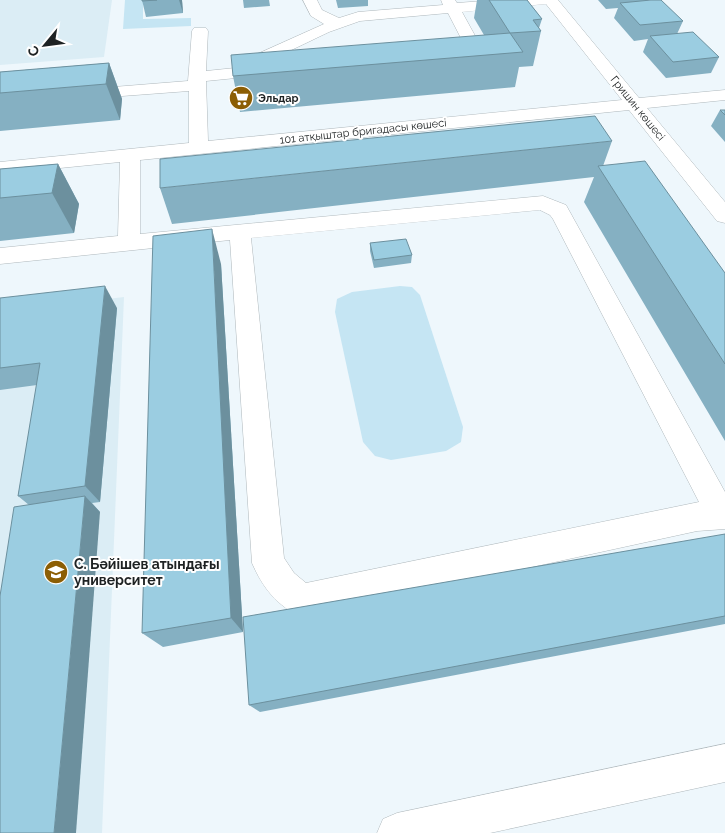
<svg xmlns="http://www.w3.org/2000/svg" width="725" height="833" viewBox="0 0 725 833" font-family="Raleway,sans-serif">
  <rect width="100%" height="100%" fill="#eef7fc"/>
  <g fill="#dbedf5">
    <polygon points="0,0 112,0 104,57 0,65"/>
    <polygon points="124,297 102,833 0,833 0,312"/>
  </g>
  <g fill="#c5e5f3">
    <polygon points="125,0 143,0 143,19 191,18 191,26 123,29"/>
    <polygon points="400,286 412,287 420,295 463,427 461,442 446,451 391,460 375,456 363,442 335,312 337,299 352,292"/>
  </g>
  <g fill="none" stroke-linecap="round" stroke-linejoin="round">
    <g stroke="#afb8bc" stroke-width="1">
      <g id="minor">
        <path d="M303,0H317L322,10L339,18L358,12L443,5L441,0H455L457,3L496,0H558L639,98L725,90V100L647,108L725,202V223L717,221L629,110L140,160V234L543,196L566,205L725,492V529L697,531L302,617C277,606 263,588 252,563L230,240L0,264V248L118,236L120,162L0,174V162L189,143V91L82,99L76,98L73,94L76,90L188,81L192,31L194,28H206L208,31L206,71L235,68L237,63L324,24L311,16ZM546,4L622,100L208,141L206,81L276,74L278,70L276,66H258L329,32L360,21L448,13L466,48L449,51L447,54L449,57C459,60 472,58 482,55L484,52L462,12ZM540,210L550,215L553,219L699,502L306,583L294,573L284,558L251,238Z"/>
        <polygon points="725,744 725,782 490,833 377,833 383,819 397,813"/>
      </g>
    </g>
    <use href="#minor" fill="#fff" fill-rule="evenodd"/>
  </g>
  <g fill="#85b0c2">
    <polygon points="142,0 182,0 183,13 146,17"/>
    <polygon points="243,0 269,0 270,6 244,8"/>
    <polygon points="336,0 368,0 368,6 338,8"/>
    <polygon points="477,0 527,0 542,19 539,28 541,31 533,66 519,67 515,87 240,112 233,76 484,35 474,18"/>
    <polygon points="598,0 648,0 683,21 677,34 719,57 711,73 666,78 643,52 648,39 634,41 614,18 618,8 606,9"/>
    <polygon points="109,63 122,99 120,120 0,131 0,72"/>
    <polygon points="720,110 725,110 725,142 711,126"/>
    <polygon points="612,141 603,166 725,273 725,441 584,202 594,177 172,224 160,188"/>
    <polygon points="58,164 79,204 74,233 0,241 0,169"/>
    <polygon points="370,243 412,255 411,263 374,268 370,251"/>
    <polygon points="221,264 243,632 163,647 142,633"/>
    <polygon points="0,298 117,308 100,502 92,503 100,512 29,505 18,496 37,385 0,390"/>
    <polygon points="725,534 725,624 260,712 249,705"/>
  </g>
  <g fill="#6c909e">
    <polygon points="179,0 182,0 183,13"/>
    <polygon points="109,63 122,99 120,120 106,84"/>
    <polygon points="58,164 79,204 74,233 52,193"/>
    <polygon points="212,229 221,264 243,632 231,618"/>
    <polygon points="105,286 117,308 100,502 85,486"/>
    <polygon points="85,496 100,512 76,833 54,833"/>
  </g>
  <g fill="#9bcde1" stroke="#6c909e">
    <polygon points="142,0 157,0 142,1"/>
    <polygon points="489,0 527,0 542,19 533,20 541,31 510,33"/>
    <polygon points="651,0 661,0 683,21 640,25 620,3"/>
    <polygon points="693,32 719,57 673,62 650,36"/>
    <polygon points="510,33 523,52 233,76 231,55"/>
    <polygon points="109,63 106,84 0,93 0,72"/>
    <polygon points="720,110 725,110 725,115"/>
    <polygon points="595,116 612,141 160,188 160,159"/>
    <polygon points="645,161 725,273 725,364 598,166"/>
    <polygon points="58,164 52,193 0,198 0,169"/>
    <polygon points="212,229 231,618 142,633 153,236"/>
    <polygon points="406,239 412,255 374,260 370,243"/>
    <polygon points="105,286 85,486 18,496 40,363 0,368 0,298"/>
    <polygon points="85,496 54,833 0,833 0,596 14,507"/>
    <polygon points="725,534 725,616 249,705 243,617"/>
  </g>
  <defs>
    <g id="supermarket-disc" transform="scale(1.25)"><circle r="9.5" fill="#8c5e04" stroke="#fff"/><path d="M-6-5.5h2.5l.6 2H6L4.5 2H-2.5L-4.4-4H-6ZM-1.5 3.2a1.3 1.3 0 1 0 .1 0ZM3 3.2a1.3 1.3 0 1 0 .1 0Z" fill="#fff"/></g>
    <g id="university-disc" transform="scale(1.25)"><circle r="9.5" fill="#8c5e04" stroke="#fff"/><path d="M0-5L7-2L0 1L-7-2ZM-4 1L0 2.5L4 1V4Q0 6-4 4Z" fill="#fff"/></g>
  </defs>
  <g fill-rule="evenodd">
    <use href="#supermarket-disc" x="241" y="98"/>
    <use href="#university-disc" x="56" y="572"/>
  </g>
  <g text-anchor="middle" stroke-width="4" stroke-linejoin="round" paint-order="stroke">
    <g font-size="11" font-weight="bold" fill="#1e2223" stroke="#fff" text-anchor="start">
      <text x="258" y="102">Эльдар</text>
    </g>
    <g font-size="11" fill="#1e2223" stroke="#fff">
      <text transform="translate(638 108) rotate(51)" y="4">Гришин көшесі</text>
      <text transform="translate(363 131) rotate(-6)" y="4">101 атқыштар бригадасы көшесі</text>
    </g>
    <g font-size="14" font-weight="bold" fill="#1e2223" stroke="#fff" text-anchor="start">
      <text x="74" y="569">С. Бәйішев атындағы<tspan x="74" dy="16">университет</tspan></text>
    </g>
  </g>
  <g transform="translate(45 45) rotate(241)" stroke="#ffffff" stroke-width="4" paint-order="stroke">
  <path d="M0-4L9 19L0 12L-9 19Z" fill="#1e2223"/>
  <text y="-8" font-size="14" font-weight="bold" text-anchor="middle" fill="#1e2223">С</text>
  </g>
</svg>
